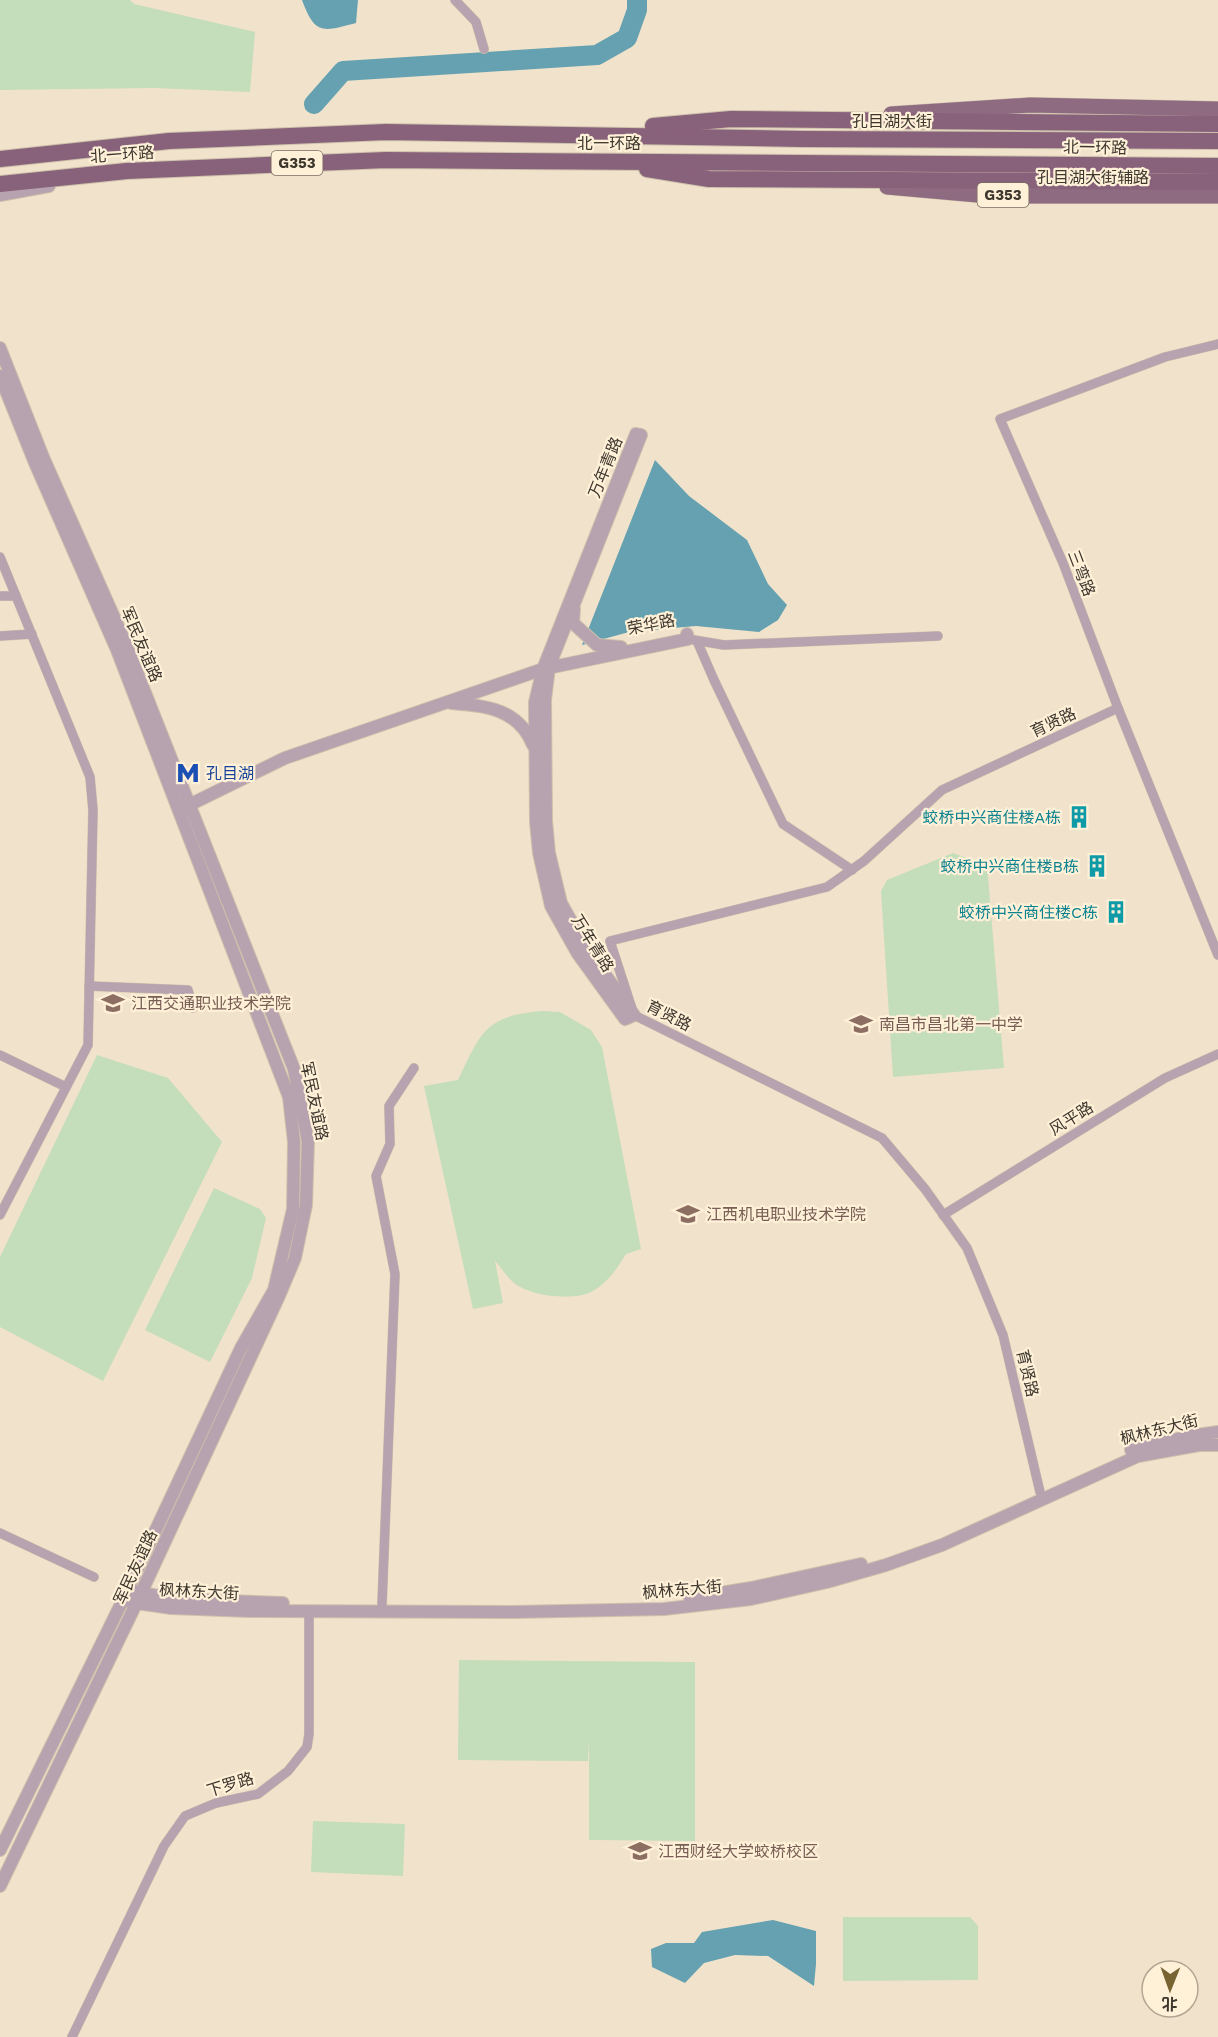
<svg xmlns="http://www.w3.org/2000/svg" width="1218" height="2037" viewBox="0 0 1218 2037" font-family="'Work Sans','Noto Sans SC',sans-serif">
  <rect width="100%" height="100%" fill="#f1e3cb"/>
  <g fill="#c4ddba">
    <polygon points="0,0 130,0 134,4 255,32 250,92 155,88 0,90"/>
    <polygon points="953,853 987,865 1004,1068 893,1077 881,891 887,880"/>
    <path d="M542,1011L560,1012L591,1030L602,1047L641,1249L626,1254C617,1269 608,1282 593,1291C574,1302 528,1296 513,1282C506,1276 501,1267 495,1261L503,1303L473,1309L424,1086L458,1080C481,1032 485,1016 542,1011Z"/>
    <polygon points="97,1055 168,1078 222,1142 103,1381 0,1327 0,1257"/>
    <polygon points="214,1188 260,1209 266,1218 252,1278 210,1362 145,1330"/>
    <polygon points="459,1660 695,1662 695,1841 589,1840 589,1738 588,1761 458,1760"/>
    <polygon points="313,1821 405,1824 403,1876 311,1872"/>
    <polygon points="843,1917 970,1917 978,1926 978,1980 843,1981"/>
  </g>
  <g fill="#65a1b0">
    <path d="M302,0H358L356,23C322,32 315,35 302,0Z"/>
    <polygon points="655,460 689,496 747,540 768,584 787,605 778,620 759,632 696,626 629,632 582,645"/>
    <polygon points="773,1920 816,1931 816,1964 814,1986 768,1956 735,1955 704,1963 685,1983 652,1967 651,1949 666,1943 694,1943 702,1932"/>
  </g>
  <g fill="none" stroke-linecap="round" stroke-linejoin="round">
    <polyline stroke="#65a1b0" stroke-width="20" points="314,104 343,71 597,55 627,38 637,10 637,0"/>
    <g stroke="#cdc1ac" stroke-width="10">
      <g id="minor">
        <polyline points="455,0 476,22 484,49"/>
        <polyline points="1218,344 1165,357 1000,419 1063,563 1118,708 1218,955"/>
        <polyline points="0,557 90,777 93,810 88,1045 0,1215"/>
        <polyline points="0,596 16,596"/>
        <polyline points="0,636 32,634"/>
        <polyline points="694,640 724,645 938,636"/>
        <polyline points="697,641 714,680 783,824 852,870"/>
        <polyline points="89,986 188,990 193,1008"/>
        <polyline points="0,1055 66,1087"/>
        <polyline points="943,1215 1165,1078 1218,1054"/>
        <polyline points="1040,1492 1003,1335 967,1248 925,1189 882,1138 634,1015 610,941 827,887 864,861 942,790 1118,708"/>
        <polyline points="0,1533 94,1577"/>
        <polyline points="382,1604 395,1274 376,1176 390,1144 389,1106 414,1068"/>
        <polyline points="72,2037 164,1846 185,1816 216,1803 258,1794 288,1771 307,1747 309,1734 309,1611"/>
      </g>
    </g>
    <g stroke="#cdc1ac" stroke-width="14">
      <g id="tertiary">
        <polyline points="0,195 49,186"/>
        <polyline points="0,348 43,457 125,642 294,1069 308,1141 306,1205 295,1258 279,1296 136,1604 0,1886"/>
        <polyline points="0,376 35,463 117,650 289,1097 294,1142 293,1209 274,1290 241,1348 123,1600 0,1850"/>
        <polygon points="636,434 641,435 549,667 545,700 546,821 549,853 561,903 586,948 634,1015 625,1019 578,954 551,906 539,853 536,822 535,702 543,669"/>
        <polyline points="574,609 573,623 597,645 621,647"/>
        <path d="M451,703C485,706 518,708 533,745"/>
        <polyline points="185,807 285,758 543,669 688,639 687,634"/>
        <polyline points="1131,1450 1190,1436 1218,1432"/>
        <polyline points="136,1592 175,1599 283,1603"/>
        <polyline points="690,1598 751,1588 861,1564"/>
        <polyline points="130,1602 171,1608 249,1611 513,1612 664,1609 751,1599 827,1582 886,1565 942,1545 1138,1456 1199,1445 1218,1445"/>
      </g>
    </g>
    <g stroke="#cdc1ac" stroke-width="16">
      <g id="primary">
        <polyline points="891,114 1030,105 1218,109"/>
        <polyline points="887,187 989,196 1218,196"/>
      </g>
    </g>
    <g stroke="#cdc1ac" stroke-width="18">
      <g id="trunk">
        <polyline points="653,126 731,119 1218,124"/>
        <polyline points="0,159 169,141 386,132 804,139 1218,141"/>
        <polyline points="647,169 709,179 1218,182"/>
        <polyline points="0,184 127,171 386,160 1218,166"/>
      </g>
    </g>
    <use href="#minor" stroke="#b7a2af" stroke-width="9"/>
    <use href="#tertiary" stroke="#b7a2af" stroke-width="12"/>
    <use href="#primary" stroke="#8f6b82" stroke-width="15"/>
    <use href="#trunk" stroke="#88617a" stroke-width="16"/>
  </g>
  <defs>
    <g id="metro-bare" transform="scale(1.8)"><path d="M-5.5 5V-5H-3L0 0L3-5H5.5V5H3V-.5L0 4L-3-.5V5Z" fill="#1a4fb4" stroke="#fff0d8" stroke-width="2.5" paint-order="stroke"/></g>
    <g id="building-bare" transform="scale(1.8)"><path d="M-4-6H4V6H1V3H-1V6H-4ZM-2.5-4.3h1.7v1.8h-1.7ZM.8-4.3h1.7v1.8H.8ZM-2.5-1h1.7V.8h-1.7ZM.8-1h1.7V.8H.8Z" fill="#0f9aa8" stroke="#fff0d8" stroke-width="2.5" paint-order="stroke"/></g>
    <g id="university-bare" transform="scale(1.8)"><path d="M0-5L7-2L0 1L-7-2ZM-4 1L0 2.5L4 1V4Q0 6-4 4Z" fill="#8d6e63" stroke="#fff0d8" stroke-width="2.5" paint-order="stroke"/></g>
    <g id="school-bare" transform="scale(1.8)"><path d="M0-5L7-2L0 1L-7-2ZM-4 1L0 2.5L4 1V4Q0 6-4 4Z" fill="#8d6e63" stroke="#fff0d8" stroke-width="2.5" paint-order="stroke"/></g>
  </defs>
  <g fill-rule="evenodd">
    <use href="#metro-bare" x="188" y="773"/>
    <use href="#building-bare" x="1079" y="817"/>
    <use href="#building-bare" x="1097" y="866"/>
    <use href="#building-bare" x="1116" y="912"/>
    <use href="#university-bare" x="113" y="1003"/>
    <use href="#school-bare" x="861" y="1024"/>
    <use href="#university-bare" x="688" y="1214"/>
    <use href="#university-bare" x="640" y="1851"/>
  </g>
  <g text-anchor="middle" stroke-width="4.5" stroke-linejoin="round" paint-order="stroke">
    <g fill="#fff0d8" stroke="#776e61" stroke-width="1.5">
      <rect x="271.5" y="151" width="51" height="24" rx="4.5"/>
      <rect x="977.5" y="183" width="51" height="24" rx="4.5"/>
    </g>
    <g font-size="15" font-weight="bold" fill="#3d372e">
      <text x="297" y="168">G353</text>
      <text x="1003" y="200">G353</text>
    </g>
    <g font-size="16" fill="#3d372e" stroke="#fff0d8">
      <text x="892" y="127">孔目湖大街</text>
      <text x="609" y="149">北一环路</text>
      <text transform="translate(1095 147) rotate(1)" y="6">北一环路</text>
      <text transform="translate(122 154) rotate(-4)" y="6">北一环路</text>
      <text x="1093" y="183">孔目湖大街辅路</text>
      <text transform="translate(605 467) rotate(-68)" y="6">万年青路</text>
      <text transform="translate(1082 573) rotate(69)" y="6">三弯路</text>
      <text transform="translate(651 624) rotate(-11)" y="6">荣华路</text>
      <text transform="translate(142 644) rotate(67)" y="6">军民友谊路</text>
      <text transform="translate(1053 722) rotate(-25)" y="6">育贤路</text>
      <text transform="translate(593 943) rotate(58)" y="6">万年青路</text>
      <text transform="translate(669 1015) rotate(27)" y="6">育贤路</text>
      <text transform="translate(315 1101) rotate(78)" y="6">军民友谊路</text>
      <text transform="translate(1071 1118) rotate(-32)" y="6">风平路</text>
      <text transform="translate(1028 1373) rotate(77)" y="6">育贤路</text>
      <text transform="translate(1159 1429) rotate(-14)" y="6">枫林东大街</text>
      <text transform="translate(135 1567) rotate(-65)" y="6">军民友谊路</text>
      <text transform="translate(682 1589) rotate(-5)" y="6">枫林东大街</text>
      <text transform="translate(199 1591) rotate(3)" y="6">枫林东大街</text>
      <text transform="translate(230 1784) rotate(-17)" y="6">下罗路</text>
    </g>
    <g font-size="16" fill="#164399" stroke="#fff0d8" text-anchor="start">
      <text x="206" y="779">孔目湖</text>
    </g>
    <g font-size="16" fill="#0d838f" stroke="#fff0d8" text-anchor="end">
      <text x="1061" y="823">蛟桥中兴商住楼A栋</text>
      <text x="1079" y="872">蛟桥中兴商住楼B栋</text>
      <text x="1098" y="918">蛟桥中兴商住楼C栋</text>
    </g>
    <g font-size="16" fill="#785e54" stroke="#fff0d8" text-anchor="start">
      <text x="131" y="1009">江西交通职业技术学院</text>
      <text x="879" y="1030">南昌市昌北第一中学</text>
      <text x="706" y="1220">江西机电职业技术学院</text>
      <text x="658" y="1857">江西财经大学蛟桥校区</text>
    </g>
  </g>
  <g transform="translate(1170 1989) rotate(181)"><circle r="28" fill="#fff0d8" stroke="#b1a694" stroke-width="1.5"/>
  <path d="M0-4.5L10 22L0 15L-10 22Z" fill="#786332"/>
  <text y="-9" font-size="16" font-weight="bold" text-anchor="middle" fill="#3d372e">北</text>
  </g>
</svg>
